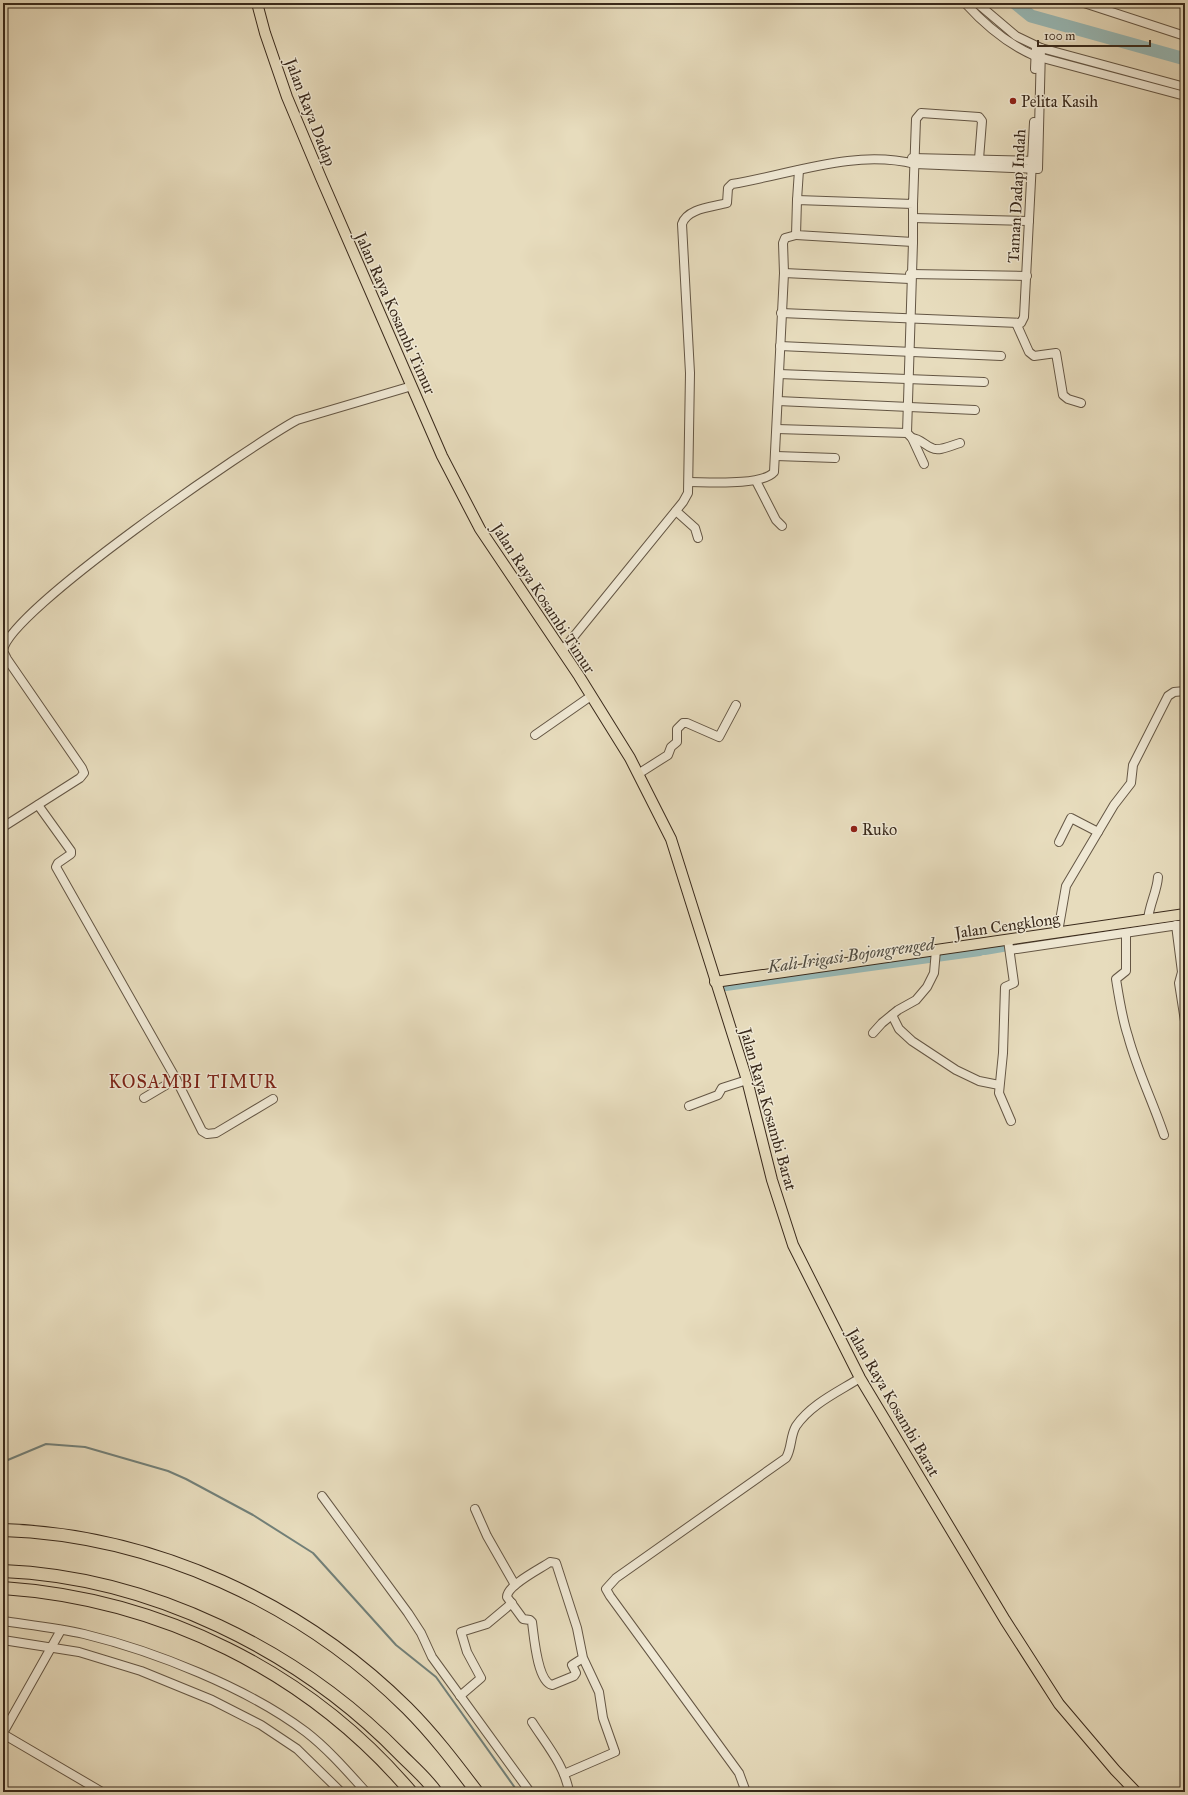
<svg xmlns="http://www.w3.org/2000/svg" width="1188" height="1795" viewBox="0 0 1188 1795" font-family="'IM FELL Great Primer',serif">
  <rect width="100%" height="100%" fill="#e7dcbd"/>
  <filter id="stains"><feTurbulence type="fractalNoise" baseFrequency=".005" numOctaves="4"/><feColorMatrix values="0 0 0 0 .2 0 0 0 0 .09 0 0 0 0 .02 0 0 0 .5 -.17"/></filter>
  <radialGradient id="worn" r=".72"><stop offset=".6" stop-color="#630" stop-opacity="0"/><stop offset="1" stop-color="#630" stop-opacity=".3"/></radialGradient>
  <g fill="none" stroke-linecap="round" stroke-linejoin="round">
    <polyline stroke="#728079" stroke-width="2" points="3,1462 46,1444 85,1447 168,1471 186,1479 253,1515 313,1553 396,1645 436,1677 518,1792"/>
    <g stroke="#98bab8" stroke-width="8">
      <polyline points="1164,922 1184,921"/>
      <polyline points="1119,930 1157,924"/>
      <polyline points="985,951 1014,946"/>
      <polyline points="726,987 980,952"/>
    </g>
    <polyline stroke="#98bab8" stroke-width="13" points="1015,3 1031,16 1185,59"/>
    <g stroke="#645644" stroke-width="10">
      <g id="minor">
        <path d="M965,3C985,25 1007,44 1035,56L1185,96"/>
        <polyline points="977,3 1016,36 1041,48 1185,87"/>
        <polyline points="1084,3 1185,36"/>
        <polyline points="1035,69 1036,46"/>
        <polyline points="912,158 1036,161"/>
        <polyline points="797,200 799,170"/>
        <polyline points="913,204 913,242 796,235 797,200 913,204 916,119 921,113 979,117 982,121 979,159"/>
        <polyline points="913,218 1029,221"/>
        <polyline points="784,273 910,279"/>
        <polyline points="910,274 1027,276"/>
        <polyline points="781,313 1021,323 1024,317 1034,122"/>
        <polyline points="1016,323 1029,352 1034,356 1056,353 1063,395 1068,399 1081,403"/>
        <polyline points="780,346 1001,356"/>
        <polyline points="779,374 984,382"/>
        <polyline points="778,401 975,410"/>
        <polyline points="777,429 907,433 912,438 924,464"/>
        <polyline points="907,433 913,242"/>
        <path d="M912,438C921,439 924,445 932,448C939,452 952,445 960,443"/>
        <polyline points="776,456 835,458"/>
        <polyline points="756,481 776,520 782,526"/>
        <path d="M689,482C707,482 762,486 774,472L784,273L783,243L785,238L796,235"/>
        <polyline points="676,511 695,528 698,538"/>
        <path d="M562,651L683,502L688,493L690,373L682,224C687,208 713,207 727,203L728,188L732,184C792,174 854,149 915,164L1038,169L1041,48"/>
        <polyline points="535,735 591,696"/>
        <polyline points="638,774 668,755 671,747 677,742 677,729 683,723 687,723 719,737 736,705"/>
        <polyline points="38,805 71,851 71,854 58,863 56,867 176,1079 202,1131 207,1134 216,1133 273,1099"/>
        <path d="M3,827L80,778L84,773L82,768L7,659L3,651C6,612 253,444 297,420L412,386"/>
        <polyline points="1059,842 1071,818 1098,832"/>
        <path d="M1148,920C1149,905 1157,892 1158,877"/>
        <polyline points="1176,925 1182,972 1179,983 1185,1021"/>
        <polyline points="1058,932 1066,886 1114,805 1131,783 1133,765 1168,696 1174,692 1185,691"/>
        <path d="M1126,933V971L1116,979C1119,998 1122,1018 1128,1036C1137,1070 1153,1102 1164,1135"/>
        <polyline points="1008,940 1014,983 1005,987 1003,1053 999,1093 1011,1121"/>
        <polyline points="1010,950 1185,924"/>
        <polyline points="892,1015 899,1029 912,1041 956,1070 979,1081 999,1085"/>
        <polyline points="873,1033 882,1023 898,1010 916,1000 927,987 934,973 936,950"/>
        <polyline points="144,1098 176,1079"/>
        <polyline points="689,1106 718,1095 722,1088 747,1080"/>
        <polyline points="322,1496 408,1613 421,1633 432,1657 530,1792"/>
        <polyline points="475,1509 487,1536 515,1585"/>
        <path d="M3,1621C30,1625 58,1628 84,1634C154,1651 248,1688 306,1732C328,1749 347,1771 366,1792"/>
        <polyline points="3,1640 79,1652 141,1671 212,1700 261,1725 297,1749 341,1792"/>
        <polyline points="460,1696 481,1678 467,1652 461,1632 487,1624 512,1603"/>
        <path d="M532,1722C546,1744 565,1766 569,1792"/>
        <polyline points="3,1733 61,1630"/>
        <polyline points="3,1734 102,1792"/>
        <path d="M564,1774L615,1752L603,1718L599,1692L583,1658L577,1628L556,1563L550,1562C540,1569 507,1585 507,1597L523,1619L530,1620L532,1622C534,1636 537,1681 552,1685L574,1676L576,1673L572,1665L583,1658"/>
        <path d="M746,1792L739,1773L610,1596L606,1589L616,1578L786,1458C792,1448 790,1436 796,1426C811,1404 838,1392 860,1378"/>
      </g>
    </g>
    <g stroke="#39291b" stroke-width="12">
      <g id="major">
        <polyline points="257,3 265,33 287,97 321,178 442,456 480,529 579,676 630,758 671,839 747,1080 772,1180 793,1245 860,1378 1005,1620 1059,1704 1115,1770 1136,1792"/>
        <polyline points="715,982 1185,914"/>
      </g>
    </g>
    <g stroke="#39291b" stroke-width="14">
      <g id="highway">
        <path d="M3,1530C154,1535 301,1603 407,1708C433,1734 455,1763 477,1792"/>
        <path d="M3,1571C150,1577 299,1650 401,1755C413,1767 426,1778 436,1792"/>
        <path d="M3,1588C161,1599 308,1671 411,1792"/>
      </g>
    </g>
    <use href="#minor" stroke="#efe8d4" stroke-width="8"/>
    <use href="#major" stroke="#e7dcbd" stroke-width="10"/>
    <use href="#highway" stroke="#e7dcbd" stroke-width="12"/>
  </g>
  <g fill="#8f2418" stroke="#efe8d4" stroke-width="1.5">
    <circle cx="1013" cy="101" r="4"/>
    <circle cx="854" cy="829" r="4"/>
  </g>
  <g text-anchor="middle" stroke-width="3" stroke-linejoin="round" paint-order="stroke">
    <g font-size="16" fill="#39291b" stroke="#efe8d4" text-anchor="start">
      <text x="1021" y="107">Pelita Kasih</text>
      <text x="862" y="835">Ruko</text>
    </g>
    <g font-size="16" fill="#39291b" stroke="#efe8d4">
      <text transform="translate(311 112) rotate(69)" y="6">Jalan Raya Dadap</text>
      <text transform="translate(1016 196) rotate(-87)" y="6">Taman Dadap Indah</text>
      <text transform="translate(396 313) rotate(66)" y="6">Jalan Raya Kosambi Timur</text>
      <text transform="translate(544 598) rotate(57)" y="6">Jalan Raya Kosambi Timur</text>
      <text transform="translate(1007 925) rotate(-8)" y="6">Jalan Cengklong</text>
      <text transform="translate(769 1109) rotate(74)" y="6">Jalan Raya Kosambi Barat</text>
      <text transform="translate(894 1402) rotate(60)" y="6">Jalan Raya Kosambi Barat</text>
    </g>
    <g font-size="17" font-style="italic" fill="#514d42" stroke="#efe8d4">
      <text transform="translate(851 955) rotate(-8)" y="6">Kali Irigasi Bojongrenged</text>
    </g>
    <g font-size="18" letter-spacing="1" fill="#7a1f14" stroke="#efe8d4">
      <text x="193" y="1088">KOSAMBI TIMUR</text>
    </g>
  </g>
  <rect width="1188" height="1795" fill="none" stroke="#e7dcbd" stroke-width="16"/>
  <rect x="4" y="4" width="1180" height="1787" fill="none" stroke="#39291b" stroke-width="2"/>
  <rect x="8" y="8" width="1172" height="1779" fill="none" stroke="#39291b"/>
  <path d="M1038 40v6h112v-6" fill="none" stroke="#39291b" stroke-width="2"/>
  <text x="1044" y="40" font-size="12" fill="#39291b" stroke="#efe8d4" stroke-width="3" paint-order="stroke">100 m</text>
  <rect width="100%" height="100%" filter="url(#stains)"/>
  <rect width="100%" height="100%" fill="url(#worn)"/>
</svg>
